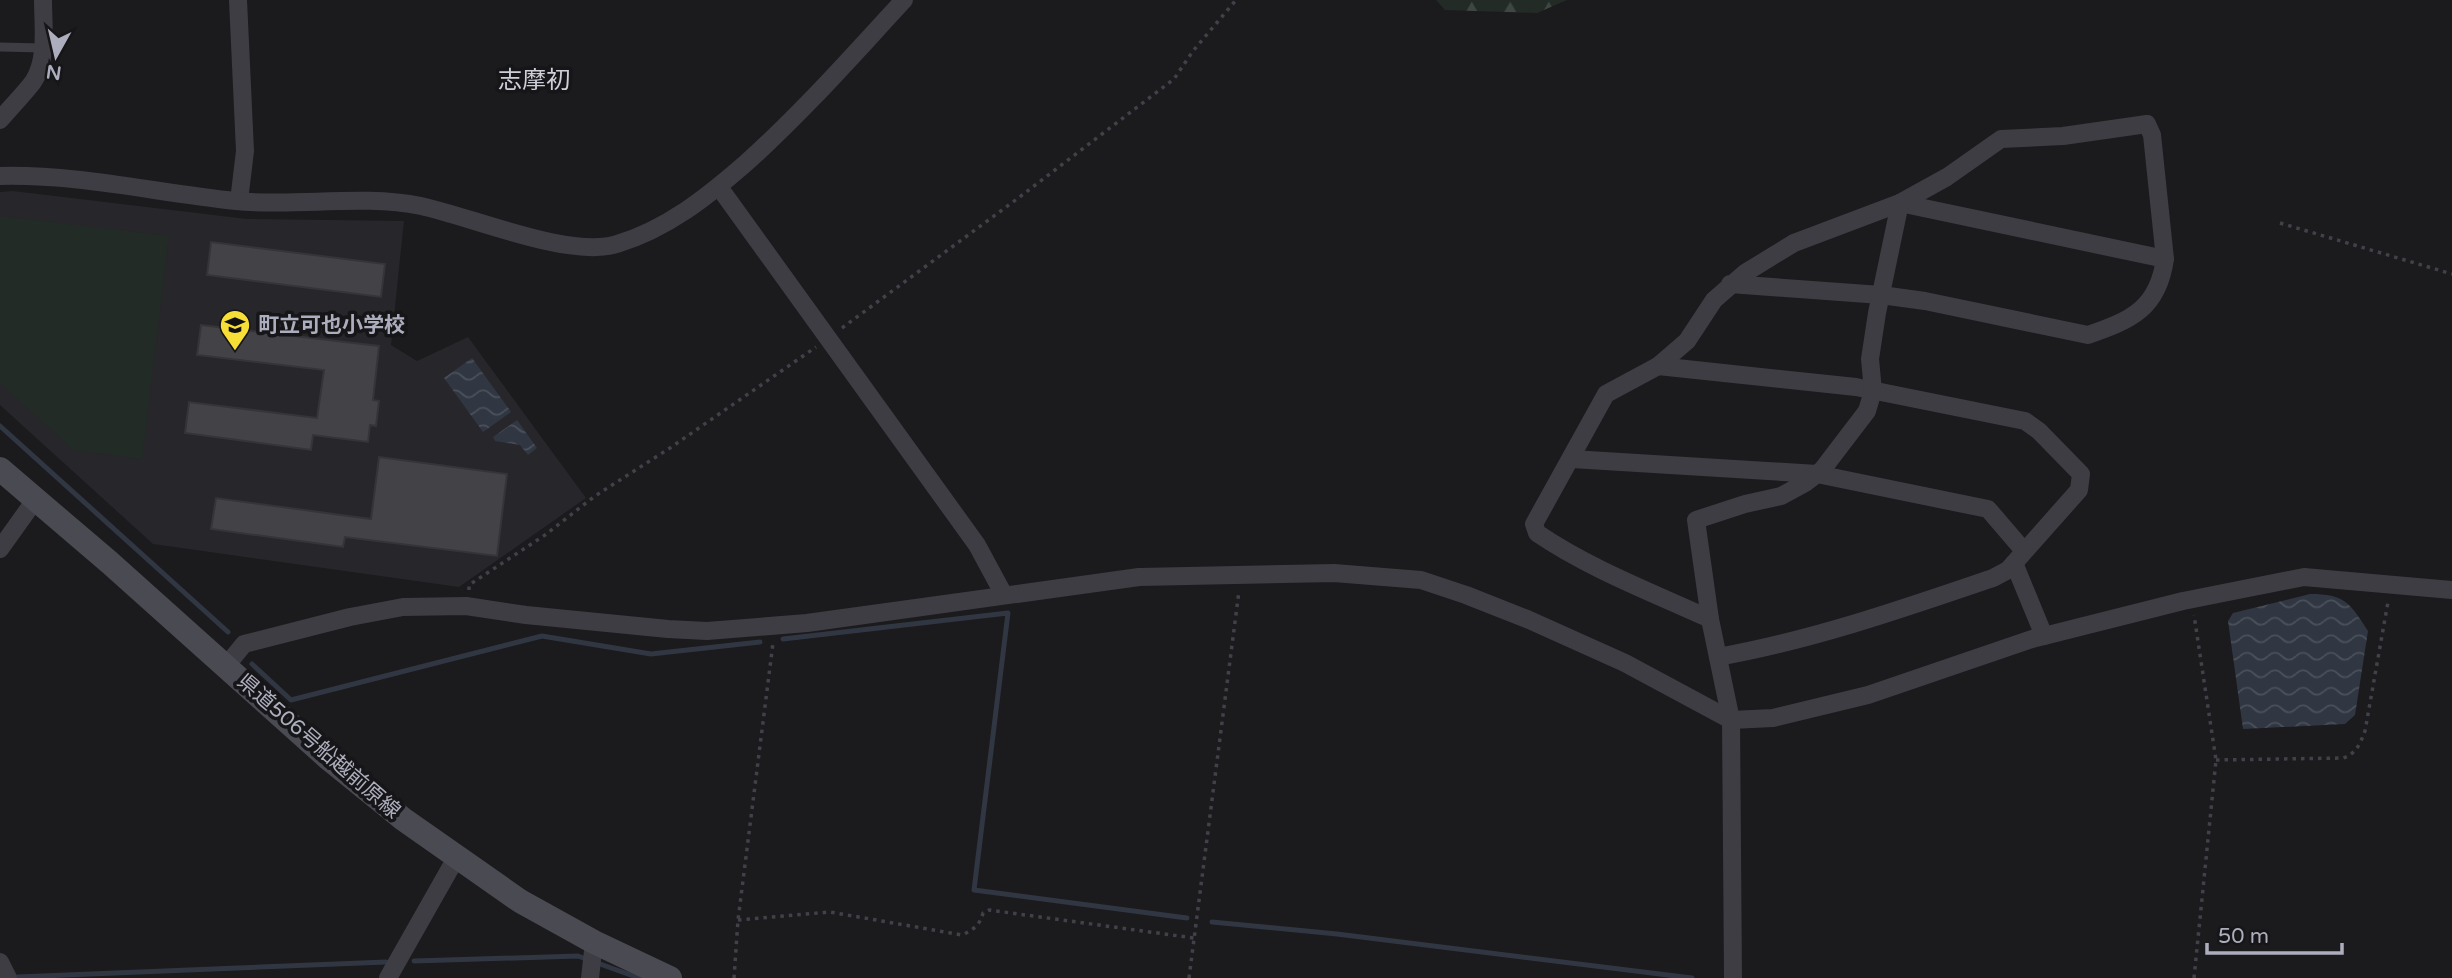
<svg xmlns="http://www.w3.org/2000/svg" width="2452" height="978" viewBox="0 0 2452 978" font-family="'Varela Round','Noto Sans JP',sans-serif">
  <defs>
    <pattern id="forest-firs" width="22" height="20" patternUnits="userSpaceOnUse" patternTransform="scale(1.75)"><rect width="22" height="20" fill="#222b25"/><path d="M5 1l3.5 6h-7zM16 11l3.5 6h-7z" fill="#3f4743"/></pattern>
    <pattern id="water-waves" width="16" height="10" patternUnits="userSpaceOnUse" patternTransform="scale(1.75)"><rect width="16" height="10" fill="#303642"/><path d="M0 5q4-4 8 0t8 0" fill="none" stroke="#4b515b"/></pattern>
  </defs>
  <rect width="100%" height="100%" fill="#1b1a1d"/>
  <polygon fill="#27262a" points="13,191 247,219 404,221 391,345 417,361 468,337 586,498 459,587 153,544 0,405 0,192"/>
  <polygon fill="#222b25" points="0,216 169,236 142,459 74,450 0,383"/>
  <polygon fill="url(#forest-firs)" points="1436,0 1567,0 1537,13 1445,10"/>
  <g fill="url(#water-waves)">
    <polygon points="472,358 511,412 483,432 444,378"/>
    <polygon points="517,420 537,448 528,455 520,445 495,441 493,437"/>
    <path d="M2310,594C2345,594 2350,603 2368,631L2355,715L2345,724L2243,729L2228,621L2233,613Z"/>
  </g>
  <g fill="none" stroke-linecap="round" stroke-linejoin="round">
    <g stroke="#303642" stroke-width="5">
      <polyline points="0,426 228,632"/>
      <polyline points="783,639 1008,613 974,890 1187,918"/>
      <polyline points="252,664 291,700 542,636 651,654 760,642"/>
      <polyline points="1212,922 1337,934 1692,978"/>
      <polyline points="414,961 578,956 639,978"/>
      <polyline points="17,977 386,962"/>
    </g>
  </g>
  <g fill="#424247" stroke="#353439" stroke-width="2">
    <polygon points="211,242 385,264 381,297 207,275"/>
    <polygon points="201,325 379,346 373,400 379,401 376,426 370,425 368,442 313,435 311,450 185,433 189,402 317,418 324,370 197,355"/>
    <polygon points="379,457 507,474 497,556 345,537 343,547 211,529 216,498 371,519"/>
  </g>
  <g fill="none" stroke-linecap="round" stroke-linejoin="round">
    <g stroke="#414249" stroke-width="3.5" stroke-dasharray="3.5 5" stroke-linecap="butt">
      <polyline points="2280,223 2452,274"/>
      <polyline points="842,328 1017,199 1174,79 1193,51 1236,0"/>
      <polyline points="469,590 469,585 545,535 595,496 670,448 816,347"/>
      <path d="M2216,760L2343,758C2356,754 2360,744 2365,731L2388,602"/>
      <path d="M738,920L830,912L962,935C973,930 980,925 983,913L989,910L1194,938"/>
      <polyline points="734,978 738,920 773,643"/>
      <polyline points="1189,978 1239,591"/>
      <polyline points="2194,978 2216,760 2194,615"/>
    </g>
    <polyline stroke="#3e3d44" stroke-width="9" points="0,47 43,48"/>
    <g stroke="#3e3d44" stroke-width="18">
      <polyline points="238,0 245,151 239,201"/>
      <path d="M0,120C11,107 23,95 33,82C48,60 43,25 43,0"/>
      <path d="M0,176C80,174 157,193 236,201C298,207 361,194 421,206C472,217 570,259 617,244C667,229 707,197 746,163C803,112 852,56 904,0"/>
      <polyline points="719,187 977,545 1004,595"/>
      <polyline points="1900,203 2165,259"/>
      <path d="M1658,366L1856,387L2025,421L2039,431L2081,474L2079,490L2008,570L1993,578C1902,609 1813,640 1718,657"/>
      <polyline points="1572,459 1817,474 1988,509 2024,551"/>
      <polyline points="0,549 35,500"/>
      <polyline points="2014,563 2044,636"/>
      <path d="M1710,619C1651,592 1590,569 1537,533L1534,524L1606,394L1658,366L1687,341L1714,300L1745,273L1794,243L1900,203L1947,177L2001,139L2063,136L2147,124L2152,135L2165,259C2158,308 2132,320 2088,335L1925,301L1881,295L1730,284"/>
      <polyline points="226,666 244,644 350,617 403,607 466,606 526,615 668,629 707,631 807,623 1139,577 1334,573 1421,580 1466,595 1527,619 1625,663 1731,720 1773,718 1868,695 2032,639 2183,601 2304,577 2452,590"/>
      <polyline points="0,962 8,978"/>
      <polyline points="388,978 456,858"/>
      <polyline points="590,978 594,942"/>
      <polyline points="1733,978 1731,720 1710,619 1696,520 1745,504 1781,496 1805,483 1822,470 1867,411 1873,391 1870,359 1877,313 1900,203"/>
    </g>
    <polyline stroke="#494a52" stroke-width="24" points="0,469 109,562 329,759 403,819 520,901 594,942 670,978"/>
  </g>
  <defs>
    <g id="school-pin" transform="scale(1.575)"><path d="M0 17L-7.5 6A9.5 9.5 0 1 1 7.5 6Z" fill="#f8df38" stroke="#161518"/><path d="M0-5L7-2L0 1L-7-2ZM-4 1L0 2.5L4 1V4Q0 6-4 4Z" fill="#111"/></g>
  </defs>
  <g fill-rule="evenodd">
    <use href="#school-pin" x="235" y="325"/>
  </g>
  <g text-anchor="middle" stroke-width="7" stroke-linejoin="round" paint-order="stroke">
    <g font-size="21" font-weight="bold" fill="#adaebd" stroke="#161518" text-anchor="start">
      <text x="258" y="332">町立可也小学校</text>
    </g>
    <g font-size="21" fill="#adaebd" stroke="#161518">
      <text transform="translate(319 746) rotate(41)" y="7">県道506号船越前原線</text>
    </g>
    <g font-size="24" fill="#cecfd8" stroke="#161518">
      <text x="534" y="88">志摩初</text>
    </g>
  </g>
  <g transform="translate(56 56) rotate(188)" stroke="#161518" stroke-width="5" paint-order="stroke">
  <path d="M0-5L12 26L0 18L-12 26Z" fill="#adaebd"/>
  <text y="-10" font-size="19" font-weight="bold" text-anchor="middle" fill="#adaebd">N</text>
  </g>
  <path d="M2207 943v10h135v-10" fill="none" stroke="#adaebd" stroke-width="3.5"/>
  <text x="2218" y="943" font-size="21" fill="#adaebd" stroke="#161518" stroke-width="5" paint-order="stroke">50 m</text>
</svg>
